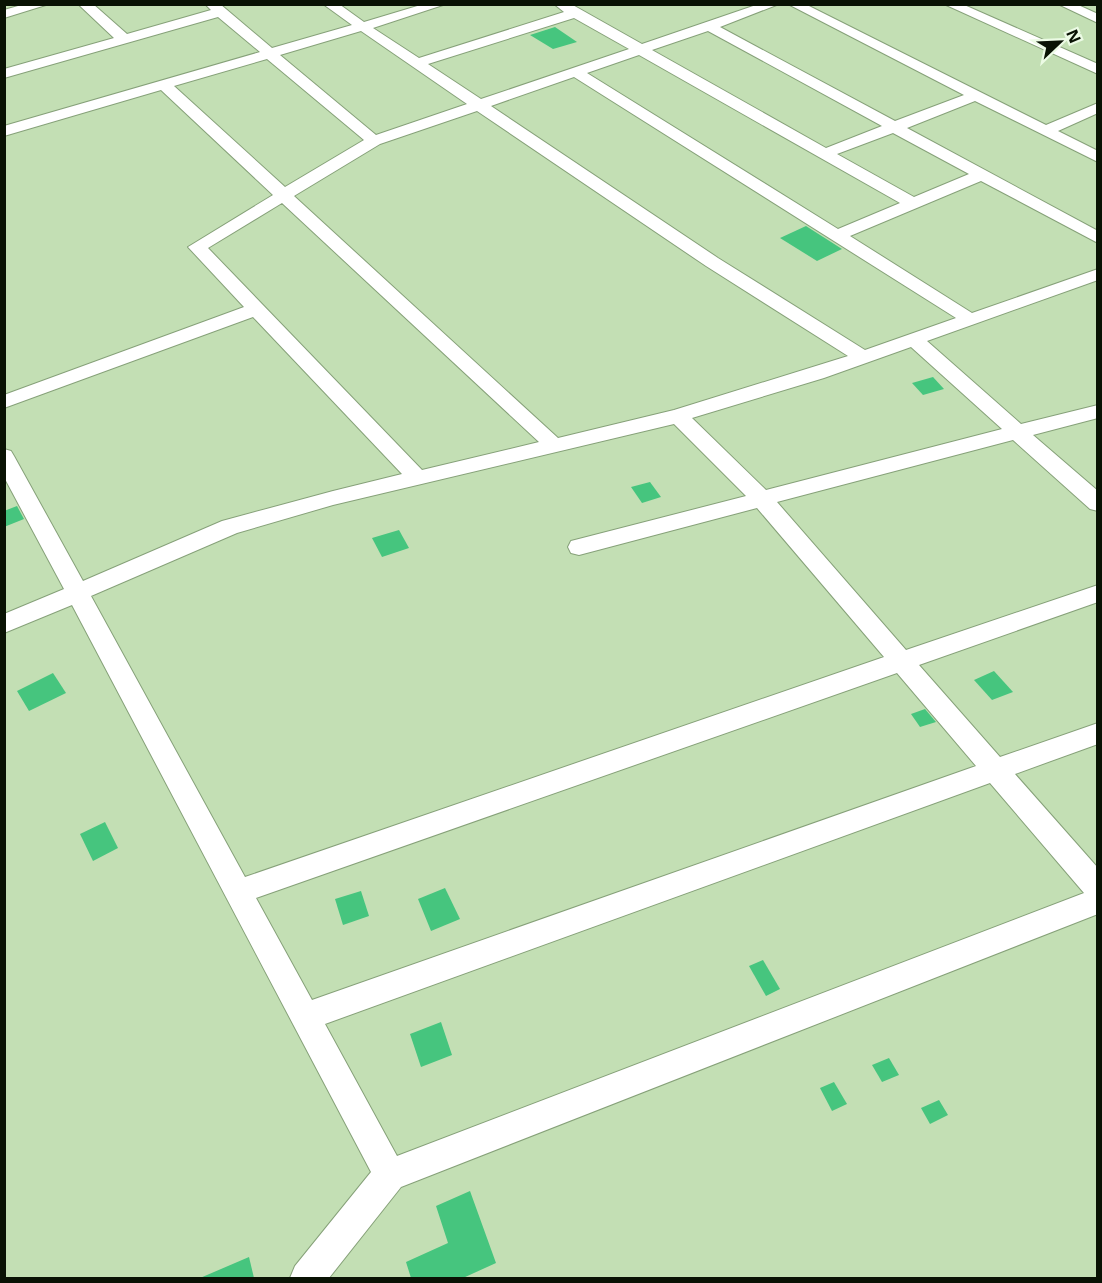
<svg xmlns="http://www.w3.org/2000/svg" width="1102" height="1283" viewBox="0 0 1102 1283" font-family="'Noto Sans',sans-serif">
  <rect width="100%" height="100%" fill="#c3dfb4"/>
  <g fill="#46c57e">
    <polygon points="555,27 577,42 553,49 530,35"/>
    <polygon points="806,226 842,249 817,261 780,238"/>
    <polygon points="933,377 944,389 923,395 912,383"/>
    <polygon points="650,482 661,497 642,503 631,487"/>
    <polygon points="17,506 24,519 4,527 4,511"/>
    <polygon points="399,530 409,548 382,557 372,538"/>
    <polygon points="994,671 1013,692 992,700 974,680"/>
    <polygon points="53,673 66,693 29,711 17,691"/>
    <polygon points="925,709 936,722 920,727 911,714"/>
    <polygon points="105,822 118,848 93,861 80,834"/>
    <polygon points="445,888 460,919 431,931 418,899"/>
    <polygon points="361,891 369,916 343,925 335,899"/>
    <polygon points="763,960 780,989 766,996 749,966"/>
    <polygon points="441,1022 452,1055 421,1067 410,1034"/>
    <polygon points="889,1058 899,1075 882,1082 872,1065"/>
    <polygon points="834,1082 847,1104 832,1111 820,1088"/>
    <polygon points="939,1100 948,1115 930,1124 921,1108"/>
    <polygon points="470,1191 496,1263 463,1278 411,1278 406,1262 448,1243 436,1206"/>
    <polygon points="249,1257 254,1278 200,1278"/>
  </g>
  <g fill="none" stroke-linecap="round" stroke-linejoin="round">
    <g stroke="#86a179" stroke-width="2">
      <g id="minor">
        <polygon points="25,4 49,4 4,18 4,10"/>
        <path d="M78,4H93L127,34L211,10L205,4H220L272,48L352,25L323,4H339L364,22L424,4H446L373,28L419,58L564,12L554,4H571L642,44L759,4H779L720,27L895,121L964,95L788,4H805L1046,125L1098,103V113L1058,131L1098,151V162L975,101L907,128L1098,231V243L981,181L850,236L972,313L1098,269V280L927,341L1021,424L1098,405V418L1033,435L1098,491V511L1090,509L1013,440L777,502L906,650L1098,585V602L919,665L1000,757L1098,723V744L1015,774L1098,868V914L401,1187L329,1278H290L295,1266L371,1172L72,605L4,633V614L64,589L4,477V449L11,451L14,456L83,581L222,521L333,491L402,474L253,317L4,408V395L244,307L188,247L273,195L161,90L4,136V126L260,52L218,17L4,78V69L114,38ZM574,18L629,49L481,99L428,64ZM361,31L467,104L376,135L280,55ZM708,31L882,126L826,148L652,50ZM639,55L900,203L838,229L587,73ZM267,59L364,140L285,187L174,86ZM574,77L956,318L865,350L718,258L491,106ZM477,111L706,266L848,356L674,410L558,438L294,196L380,144ZM893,133L969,174L914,197L837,154ZM282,203L539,442L422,470L208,248ZM911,347L1002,429L766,490L692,418L824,378ZM674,424L746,496L571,541L568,547L571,553L579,555L757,508L884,657L245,877L91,596L237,533L333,505ZM897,673L976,766L312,1000L256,898ZM990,783L1084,893L397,1156L325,1024Z"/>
        <polygon points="944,4 962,4 1098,64 1098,74"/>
        <polygon points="1058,4 1076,4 1098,14 1098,23"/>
      </g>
    </g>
    <use href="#minor" fill="#fff" fill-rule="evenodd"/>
  </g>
  <rect width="1102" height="1283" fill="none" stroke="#091204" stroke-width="12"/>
  <g transform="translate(1060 42) rotate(67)" stroke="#ecfbe5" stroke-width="4.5" paint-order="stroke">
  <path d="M0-4.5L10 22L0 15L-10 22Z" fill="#091204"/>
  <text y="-9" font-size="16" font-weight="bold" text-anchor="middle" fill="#091204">N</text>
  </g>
</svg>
